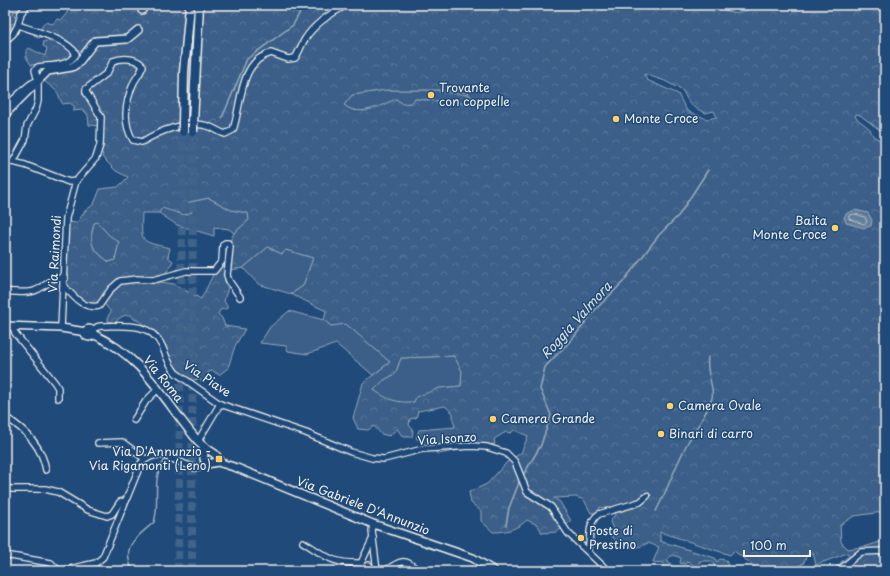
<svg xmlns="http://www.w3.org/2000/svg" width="890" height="576" viewBox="0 0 890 576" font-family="'Playpen Sans',sans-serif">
  <defs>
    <pattern id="forest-crowns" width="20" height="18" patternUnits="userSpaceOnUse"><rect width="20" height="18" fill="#3a5f88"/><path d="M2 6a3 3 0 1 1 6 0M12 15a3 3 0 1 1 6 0" fill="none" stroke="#577699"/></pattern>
    <pattern id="water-ripples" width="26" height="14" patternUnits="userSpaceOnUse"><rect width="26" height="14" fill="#627e9d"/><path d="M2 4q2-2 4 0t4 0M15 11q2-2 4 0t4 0" fill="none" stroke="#58687a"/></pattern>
  </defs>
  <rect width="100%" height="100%" fill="#1f4a7a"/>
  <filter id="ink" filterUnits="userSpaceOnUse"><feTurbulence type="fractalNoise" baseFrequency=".025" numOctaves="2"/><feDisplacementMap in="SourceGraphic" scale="8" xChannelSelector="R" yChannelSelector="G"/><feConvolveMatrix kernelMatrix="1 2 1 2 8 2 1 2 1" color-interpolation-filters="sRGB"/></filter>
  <g filter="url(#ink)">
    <g fill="#3a5f88" stroke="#97a8b8">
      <path d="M386,90H439V92L469,95L473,99L472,104L416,99L411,103L403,104L396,99C380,106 359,118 344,105L352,95Z"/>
      <polygon points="209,198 231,210 248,213 249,220 234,233 229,229 214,227 214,236 177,225 159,213 161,208"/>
      <path d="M97,222L109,235L119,242L115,260L109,262C92,248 88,245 94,223Z"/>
      <polygon points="268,247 282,254 286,250 313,258 303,286 291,294 258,284 243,268"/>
      <polygon points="289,311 324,320 331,326 345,323 390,362 373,375 336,344 307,354 288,351 286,346 260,343 270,327"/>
      <polygon points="454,356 462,371 461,386 440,388 414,402 399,403 386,399 374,390 384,380 395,374 401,358"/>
    </g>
    <g fill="url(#forest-crowns)" stroke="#97a8b8" fill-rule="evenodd">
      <polygon points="5,5 22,5 19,11 13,12 17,20 15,24 9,24 11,25 12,32 5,40"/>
      <path d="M68,5H718C727,14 739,14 750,9L752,5H885V104L883,110L885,111V134L860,115L856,114L855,117L870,129L873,136L885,143V526L883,512L854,516L840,525L841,542L848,549L868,546L885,540V571H841L838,568L841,562L850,555L847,553L816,565L813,553L807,555L803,564L796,567L799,571H761L734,551L730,555L660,532V541L715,558L717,562L720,559L726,560L728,566L722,568L728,571H713L715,567L712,561H700L697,568L688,561L685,564L680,563L681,558L673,555L667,559L673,567L663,570L664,563L653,562L659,547L648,543C632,551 625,548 612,537L614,531L610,522L616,513L637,507L642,498C630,506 613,511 600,507L598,513H591L584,500L576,497L554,498L560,502L571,521L557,532L542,533L538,525L527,520C517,529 507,532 493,532L481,521V511L471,503L469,492L487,484L507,462L521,453L528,436L514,430L511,433L506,432L494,439L495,444L438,454L416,438L419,430L455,427L453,420V413L445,406L418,411L416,418L410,419L409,425L413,430L412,437H403L397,429L389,436L381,434L374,426L368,430L358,429L353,418L363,383L390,362L346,324L331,326L324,320L326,311L291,294L303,286L313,258L286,250L282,254L268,247L243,268L230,270L225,281L228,288L224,301L228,308L220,310L218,314L222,318L225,326L245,329L235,346L228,368L219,375L213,371L208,372V376L202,382L199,379L189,381L173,366L159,344L148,333L141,322L134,319L131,315C125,314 118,318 115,323L108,321V316L111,312L102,301L93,305C88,303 82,302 78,299C58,281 65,247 67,222L77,223L85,211L94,204L100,189L118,187L128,177L116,171L102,157L103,154L100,151L103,145L100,126L89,125L88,115L83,110L72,111L75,107L70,103L63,104C59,100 60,94 55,90C45,80 37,81 41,64L31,65L26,57V50L29,48L45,56L47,48L43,46L44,41L52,42L49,40L52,37L50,34L38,38L34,35L31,29L35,26L39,31H42L41,28L45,22L53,24L57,19L61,20L67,13ZM644,74L665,81L683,91C690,106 690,105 705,113L714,111L717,117L707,119L687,111L678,94L647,80ZM386,90H439L468,93L473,99L472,104L415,99L411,103L403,104L396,99C380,106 359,118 344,105L352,95ZM209,198L231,210L248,213L249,220L234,233L201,299L174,284L161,282L173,261L168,257L170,248C140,241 141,244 142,213H159L162,208L184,215L192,212L189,202ZM97,222L109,235L119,242L115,260L109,262C92,249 88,245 94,223ZM454,356L462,371L461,386L440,388L416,397L414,402C397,403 388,400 374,390L384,380L395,374L401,358Z"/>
    </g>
    <polygon fill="url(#water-ripples)" stroke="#9cacbb" points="855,210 868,213 872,220 871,226 864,228 846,223 844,217 847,213"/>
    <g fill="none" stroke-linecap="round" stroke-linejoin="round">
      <polygon stroke="#bac3ca" stroke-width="1" points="855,214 865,217 867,222 864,224 849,219 849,216"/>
      <g stroke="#9cacbb" stroke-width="1.5">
        <polyline points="222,118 247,59 293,25 304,5"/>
        <polyline points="522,477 541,445 551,415 540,389 545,367 574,337 594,311 623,282 659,235 679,215 708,170"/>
        <path d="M656,511C668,489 676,464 688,442C696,427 707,415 712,398C715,387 705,372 708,357"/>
        <polyline points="506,525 509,508 520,480"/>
        <path d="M133,571C120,545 137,538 154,522C161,501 150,478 165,460"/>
      </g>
      <polyline stroke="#3f638a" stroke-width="7" stroke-dasharray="7 3.5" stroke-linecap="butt" points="138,30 142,10"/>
      <g stroke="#3f638a" stroke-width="8" stroke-dasharray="8 4" stroke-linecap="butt">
        <polyline points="178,571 183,132"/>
        <polyline points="192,571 193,132"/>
      </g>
      <g stroke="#f4f1e8" stroke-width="8">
        <g id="minor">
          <polyline points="5,41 13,34 18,25"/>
          <path d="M5,105C17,100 27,82 38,81"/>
          <path d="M13,162L25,140L27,126L36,109L38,101V81L35,70L38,67C51,65 68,67 76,54C69,40 32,30 18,25L21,13L27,5"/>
          <polyline points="5,163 13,162 25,165 69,182 76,181"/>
          <path d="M76,181L96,158L100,145L101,117L86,92V89L107,73L113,61C122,57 137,58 143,66C141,72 137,77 134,82C126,100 122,122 133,140L142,142C159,131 187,120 208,126C214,128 219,132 225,134L233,130C242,104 239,61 271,53L288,59L295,58C299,53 301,45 305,39C315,23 331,13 347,5"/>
          <path d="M64,286C74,297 83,309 99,306L111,289L120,281L137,279L153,280L186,271H214L222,261L223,245L225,243H228L230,247L227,275L229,281L240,297"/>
          <path d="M5,292C14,291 25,294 34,291C46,287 50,277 65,278"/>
          <polyline points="13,327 15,333 55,383 58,388 58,398"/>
          <polyline points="61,328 66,218 76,181"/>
          <path d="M92,330L97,327L101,326C124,326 150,321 162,346C166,355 169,365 176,373L220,404L306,433L351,452L372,458L384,459L423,449L471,446L487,447L506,453L515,462L527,492L551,507L568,533L608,571"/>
          <path d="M5,417C25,429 42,447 46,470"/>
          <polyline points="134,420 146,401 158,389"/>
          <polyline points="198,441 220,404"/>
          <polyline points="98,443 122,442 145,459"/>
          <polyline points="5,489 45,489 58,492 88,510 107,516 112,514 120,502 126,501"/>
          <polyline points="373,524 372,531 377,571"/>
          <path d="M303,542C326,556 331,564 361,563L373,538"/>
          <path d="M588,551C591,539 587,522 599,514L640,502L647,496"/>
          <polyline points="5,555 51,563 59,571"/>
          <path d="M61,571L96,563L103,557L141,463C148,457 153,455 162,455L195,468L209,464"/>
          <polyline points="355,571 369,565 373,571"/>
          <path d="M385,571C398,562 406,556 417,571"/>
          <polyline points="838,571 861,552 885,551"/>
        </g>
      </g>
      <g stroke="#f4f1e8" stroke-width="10">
        <g id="major">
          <polyline points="142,10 142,5"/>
          <polyline points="5,114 48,71 72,67 78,63 95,41 127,39 138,30"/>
          <polyline points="5,326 61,328 86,332"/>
          <circle cx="89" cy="333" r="4"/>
          <path d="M93,334C145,358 163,400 198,441L203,446L215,454L222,463"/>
          <polyline points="203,446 204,459 207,464 218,462 237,468 373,524 473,558 494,571"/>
        </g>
      </g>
      <g stroke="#f4f1e8" stroke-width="11">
        <g id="highway">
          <polyline points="183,123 184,72 190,5"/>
          <polyline points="193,123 199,5"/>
        </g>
      </g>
      <use href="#minor" stroke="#1f4a7a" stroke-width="5.5"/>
      <use href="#major" stroke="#1f4a7a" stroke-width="7"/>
      <use href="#highway" stroke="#1f4a7a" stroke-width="8"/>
      <g stroke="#f4f1e8" stroke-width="11" stroke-linecap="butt">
        <g id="highway-bridge">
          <polyline points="183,123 183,132"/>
          <polyline points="193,123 193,132"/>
        </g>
      </g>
      <use href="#highway-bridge" stroke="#1f4a7a" stroke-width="8"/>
    </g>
  </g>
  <g fill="#ffd166" stroke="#1f4a7a" stroke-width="1.5">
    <circle cx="431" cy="95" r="4"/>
    <circle cx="616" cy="119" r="4"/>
    <circle cx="835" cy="228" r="4"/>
    <circle cx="670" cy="406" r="4"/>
    <circle cx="493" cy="419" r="4"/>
    <circle cx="661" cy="434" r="4"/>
    <rect x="215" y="455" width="8" height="8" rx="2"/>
    <circle cx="581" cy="538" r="4"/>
  </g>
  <g text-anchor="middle" stroke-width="3" stroke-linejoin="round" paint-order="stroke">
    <g font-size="12" fill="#f4f1e8" stroke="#1f4a7a" text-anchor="start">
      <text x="439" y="92">Trovante<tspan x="439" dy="14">con coppelle</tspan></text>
      <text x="624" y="123">Monte Croce</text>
      <text x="827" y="225" text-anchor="end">Baita<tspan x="827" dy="14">Monte Croce</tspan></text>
      <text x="678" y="410">Camera Ovale</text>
      <text x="501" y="423">Camera Grande</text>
      <text x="669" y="438">Binari di carro</text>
      <text x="211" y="456" text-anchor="end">Via D'Annunzio -<tspan x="211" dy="14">Via Rigamonti (Leno)</tspan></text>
      <text x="589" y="535">Poste di<tspan x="589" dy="14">Prestino</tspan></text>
    </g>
    <g font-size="12" fill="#f4f1e8" stroke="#1f4a7a">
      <text transform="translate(55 254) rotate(-87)" y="4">Via Raimondi</text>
      <text transform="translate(163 379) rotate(51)" y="4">Via Roma</text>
      <text transform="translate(207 379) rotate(34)" y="4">Via Piave</text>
      <text transform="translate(447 439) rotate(-4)" y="4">Via Isonzo</text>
      <text transform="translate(363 506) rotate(21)" y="4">Via Gabriele D'Annunzio</text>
    </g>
    <g font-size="13" font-style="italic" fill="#dee0dd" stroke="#1f4a7a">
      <text transform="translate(576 320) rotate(-48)" y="5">Roggia Valmora</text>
    </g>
  </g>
  <rect width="890" height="576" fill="none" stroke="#1f4a7a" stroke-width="20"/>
  <rect x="10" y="10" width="870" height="556" fill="none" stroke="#f4f1e8" stroke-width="1.5" filter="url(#ink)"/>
  <path d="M744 550v6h66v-6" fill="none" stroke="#f4f1e8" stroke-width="2"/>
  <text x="750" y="550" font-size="12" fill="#f4f1e8" stroke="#1f4a7a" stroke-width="3" paint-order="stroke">100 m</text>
</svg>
